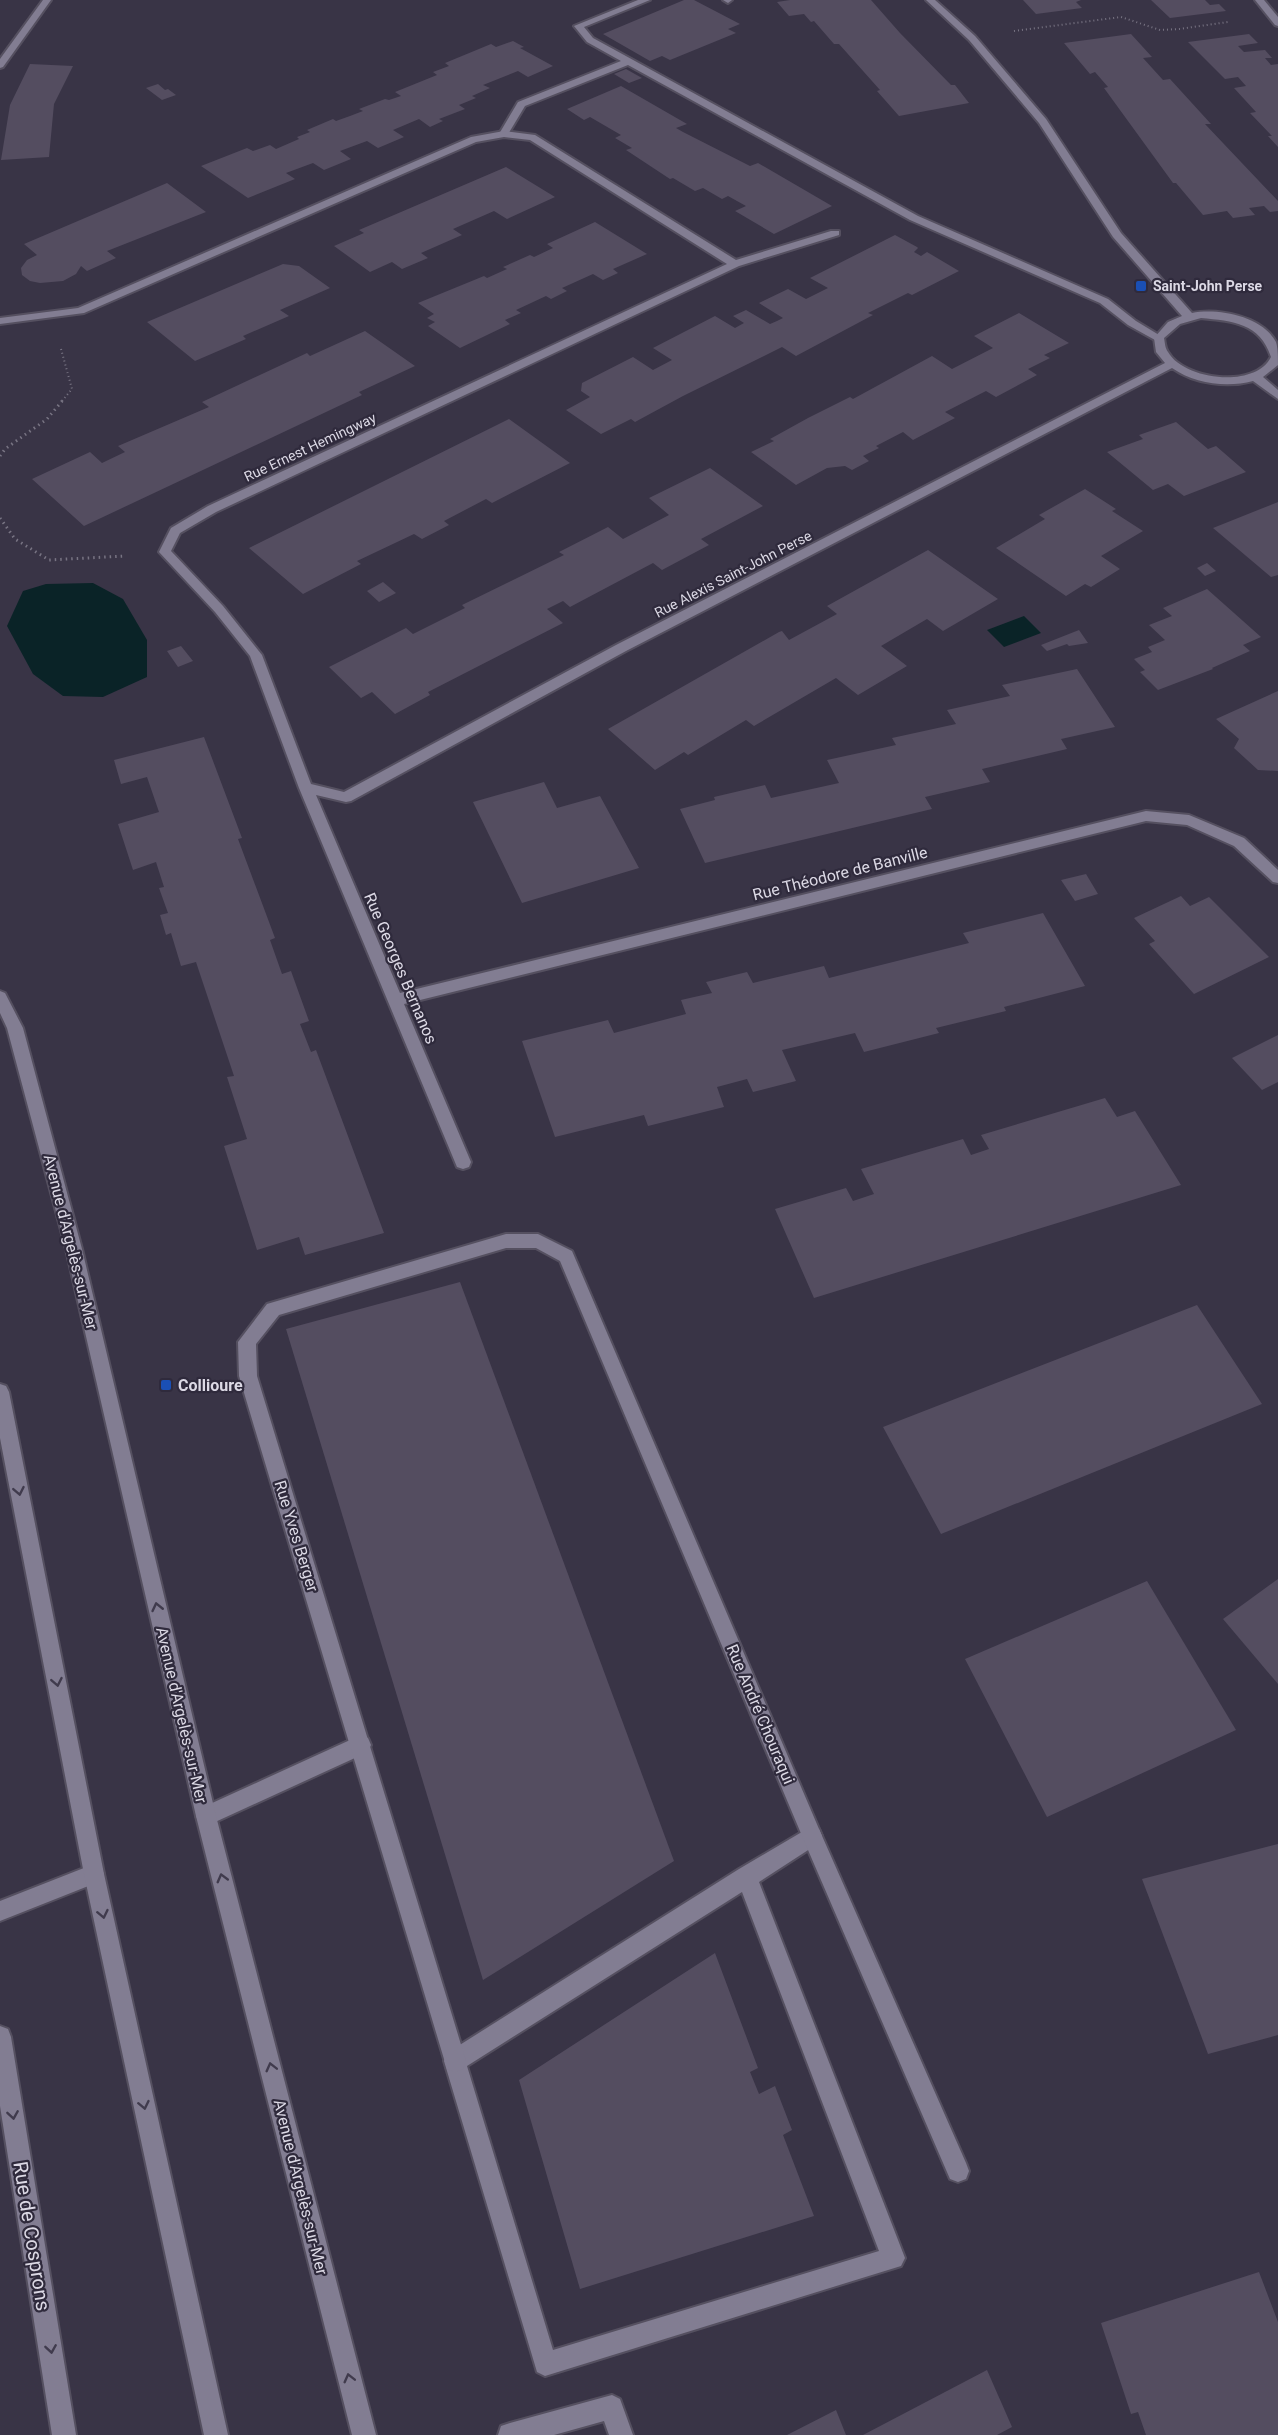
<svg xmlns="http://www.w3.org/2000/svg" width="1278" height="2435" viewBox="0 0 1278 2435" font-family="Roboto,sans-serif">
  <rect width="100%" height="100%" fill="#393446"/>
  <g fill="#0a2327">
    <polygon points="93,583 123,599 147,640 147,677 103,697 63,696 33,674 7,626 23,591 46,584"/>
    <polygon points="1024,616 1041,633 1004,647 987,630"/>
  </g>
  <g fill="#544d60">
    <polygon points="684,0 694,0 740,24 728,29 736,33 670,60 662,56 650,61 603,34"/>
    <polygon points="790,0 871,0 900,33 951,85 955,85 969,103 899,116 877,91 880,90 839,44 834,44 814,21 811,22 804,14 789,16 777,2"/>
    <polygon points="1023,0 1081,0 1076,2 1082,8 1036,14"/>
    <polygon points="1151,0 1205,0 1210,5 1219,4 1226,11 1170,18"/>
    <polygon points="1131,34 1152,57 1143,58 1163,80 1170,79 1211,124 1205,124 1278,201 1278,211 1270,212 1264,206 1249,208 1255,215 1233,218 1227,211 1203,215 1176,183 1173,183 1104,88 1108,87 1095,72 1090,74 1064,43"/>
    <polygon points="1249,34 1258,43 1238,46 1244,52 1265,50 1272,58 1265,58 1271,65 1278,64 1278,147 1268,136 1272,136 1250,113 1256,112 1234,88 1246,86 1238,77 1225,79 1188,42"/>
    <polygon points="513,41 524,47 520,48 553,66 528,77 518,71 483,85 490,88 472,96 476,98 459,105 465,109 439,119 443,121 430,127 419,119 393,130 404,137 378,148 367,141 340,151 351,159 324,170 313,163 286,173 295,179 248,198 201,166 247,148 253,151 270,145 276,149 299,139 297,137 310,132 307,130 333,119 336,121 350,116 363,111 359,109 385,99 389,100 401,96 395,92 437,75 433,72 449,66 445,63 491,44 496,47"/>
    <polygon points="30,64 73,66 54,104 49,157 1,160 10,105"/>
    <polygon points="626,69 642,78 629,83 614,74"/>
    <polygon points="158,84 165,90 168,89 176,95 162,100 146,88"/>
    <polygon points="621,86 687,124 676,128 683,132 750,166 758,163 832,206 774,234 735,211 746,206 728,196 722,199 703,188 695,191 673,178 670,179 626,150 632,148 615,138 621,135 590,117 584,120 567,109"/>
    <polygon points="506,167 555,197 507,219 494,211 453,229 462,235 421,253 428,258 402,269 392,262 370,272 334,246 364,233 359,230"/>
    <polygon points="167,183 206,212 107,251 116,258 87,271 81,266 76,274 63,281 40,283 30,281 22,275 21,268 27,260 37,255 24,244"/>
    <polygon points="595,222 647,254 613,269 618,273 603,280 593,274 562,288 567,291 551,299 546,296 516,310 521,313 505,320 510,324 460,348 428,326 435,322 427,318 434,314 418,303 484,276 487,278 507,269 503,267 530,255 534,257 553,248 547,244"/>
    <polygon points="895,235 917,247 918,248 914,252 921,256 927,252 959,271 912,295 908,293 868,313 873,315 796,356 782,347 683,396 635,422 631,419 601,434 566,410 590,397 581,391 582,383 633,357 653,370 672,360 653,348 715,316 735,328 744,323 733,316 746,310 770,324 777,321 783,318 759,303 788,289 806,299 828,288 810,278"/>
    <polygon points="283,264 299,266 330,288 280,310 289,316 243,336 246,339 195,361 147,322"/>
    <polygon points="1019,313 1069,343 1044,355 1050,358 1028,369 1037,375 996,397 986,391 945,412 955,418 913,440 903,432 876,446 879,448 863,456 869,461 852,470 845,466 827,468 796,485 751,452 774,441 770,439 808,418 850,397 853,399 932,356 952,369 993,348 974,336"/>
    <polygon points="365,331 415,366 359,392 362,395 84,526 32,479 90,452 102,463 125,452 118,446 209,407 202,402 307,353 310,356"/>
    <polygon points="509,419 570,463 492,503 486,499 444,521 449,525 422,539 414,534 357,561 361,564 303,594 249,548"/>
    <polygon points="1176,422 1208,449 1216,446 1246,472 1184,496 1168,484 1153,490 1107,452 1143,439 1139,435"/>
    <polygon points="710,468 763,506 701,539 709,545 662,570 653,563 570,607 563,601 547,609 563,623 428,692 430,695 395,714 372,692 361,698 329,667 406,628 413,634 465,608 462,605 564,555 559,552 608,527 623,539 669,515 649,498"/>
    <polygon points="1085,489 1116,509 1112,511 1143,531 1101,556 1120,569 1091,587 1085,584 1066,596 996,548 1045,519 1039,515"/>
    <polygon points="1278,502 1278,575 1271,577 1213,528"/>
    <polygon points="928,550 998,599 943,631 927,619 881,646 907,666 858,695 836,678 754,726 746,720 688,755 684,752 655,770 608,729 779,632 782,631 789,640 837,614 827,606"/>
    <polygon points="1207,563 1216,571 1205,576 1197,568"/>
    <polygon points="383,582 396,593 379,602 367,591"/>
    <polygon points="1207,589 1261,637 1243,645 1250,651 1212,668 1213,669 1158,690 1140,672 1145,670 1134,659 1152,652 1148,647 1165,640 1149,625 1172,616 1163,608"/>
    <polygon points="1079,630 1088,643 1069,646 1067,644 1047,651 1041,645"/>
    <polygon points="181,646 193,661 178,667 167,651"/>
    <polygon points="1077,669 1115,727 1061,739 1067,749 982,769 990,782 925,797 932,809 705,863 680,809 715,800 714,797 765,785 771,798 839,783 827,760 896,745 892,738 956,724 947,710 1010,696 1002,685"/>
    <polygon points="1278,691 1278,771 1258,770 1234,748 1239,739 1216,719"/>
    <polygon points="204,737 242,838 238,839 275,938 270,940 282,974 291,971 309,1021 300,1024 311,1052 316,1050 384,1233 305,1255 299,1237 257,1250 224,1146 247,1139 227,1077 234,1076 196,962 181,966 171,933 166,935 160,915 168,913 159,888 164,887 156,862 133,870 118,824 159,812 147,777 121,784 114,760"/>
    <polygon points="544,782 557,808 600,796 639,868 522,903 473,802"/>
    <polygon points="1086,874 1098,894 1075,901 1061,880"/>
    <polygon points="1181,896 1190,906 1209,897 1269,957 1194,994 1149,944 1155,941 1134,918"/>
    <polygon points="1043,913 1085,986 1004,1007 1006,1011 936,1028 939,1033 864,1052 855,1033 782,1050 796,1081 753,1092 747,1079 717,1087 724,1107 648,1126 644,1115 555,1137 522,1041 608,1020 614,1033 633,1028 686,1014 681,1000 712,993 706,982 747,972 753,983 824,966 829,978 969,943 963,933"/>
    <polygon points="1278,1035 1278,1082 1262,1090 1232,1058"/>
    <polygon points="1105,1098 1117,1117 1135,1111 1181,1185 814,1298 775,1209 846,1188 853,1201 874,1194 861,1169 963,1139 971,1155 989,1149 981,1135"/>
    <polygon points="460,1282 674,1861 483,1980 286,1329"/>
    <polygon points="1197,1305 1262,1404 941,1534 883,1427"/>
    <polygon points="1278,1579 1278,1684 1223,1619"/>
    <polygon points="1147,1581 1236,1730 1047,1817 965,1659"/>
    <polygon points="1278,1844 1278,2035 1208,2054 1142,1879"/>
    <polygon points="715,1953 758,2068 750,2072 759,2094 775,2086 792,2130 783,2135 814,2216 580,2289 519,2080"/>
    <polygon points="1259,2272 1278,2322 1278,2435 1146,2435 1138,2412 1131,2414 1101,2323"/>
    <polygon points="987,2370 1012,2427 997,2435 863,2435"/>
    <polygon points="836,2410 846,2435 787,2435"/>
  </g>
  <g fill="none" stroke-linecap="round" stroke-linejoin="round">
    <g stroke="#555060" stroke-width="4">
      <g id="service">
        <polygon points="638,0 650,0 584,27 593,38 918,216 1108,299 1136,321 1164,338 1159,341 1155,340 1128,325 1100,303 910,220 628,65 525,106 507,136 501,136 499,134 518,102 621,61 587,42 574,26"/>
        <polygon points="723,0 732,0 728,3"/>
        <polygon points="361,1735 368,1738 371,1745 368,1752 213,1823 206,1826 199,1823 196,1816 199,1809"/>
        <path d="M812,1826L819,1829L822,1836L819,1843L759,1882L905,2258L901,2266L545,2376L537,2372L444,2061L447,2053L739,1869ZM742,1892L879,2251L553,2350L467,2066Z"/>
        <polygon points="612,2395 620,2399 633,2435 609,2435 604,2421 554,2435 498,2435 501,2426 510,2423"/>
      </g>
    </g>
    <g stroke="#555060" stroke-width="4">
      <g id="minor">
        <polygon points="43,0 51,0 3,67 0,68 0,59"/>
        <path d="M926,0H935L975,36L1046,119L1121,233L1192,313C1218,308 1262,316 1276,342C1278,348 1278,358 1278,365L1263,377L1278,390V399L1253,381C1227,388 1195,384 1172,368L626,651L351,801L346,802L316,795L400,993L1146,811L1189,815L1244,838L1278,870V883L1273,882L1234,846L1187,825L1146,821L404,1004L471,1162L469,1167L463,1169L457,1167L299,788L250,656L215,612L159,552L171,528L208,506L727,264L530,140L504,137L476,142L84,313L0,324V318L78,308L471,137L504,131L535,135L736,260L831,231H839V235L739,266L216,512L180,533L171,551L223,606L262,655L311,784L344,792L616,645L1165,363L1156,352L1154,338L1168,322L1182,316L1113,237L1039,123L969,40ZM1201,318C1233,321 1260,323 1271,357C1255,389 1184,380 1168,352C1165,348 1165,343 1164,338L1180,324Z"/>
        <polygon points="1255,0 1264,0 1278,17 1278,26 1275,25"/>
        <polygon points="506,1234 538,1234 572,1251 819,1829 966,2163 969,2171 966,2179 958,2182 950,2179 805,1843 560,1261 536,1248 506,1248 279,1315 256,1344 257,1376 466,2061 463,2069 455,2072 447,2069 239,1376 238,1342 267,1304"/>
        <polygon points="94,1864 101,1867 104,1874 101,1881 0,1921 0,1901"/>
        <polygon points="0,2026 8,2029 11,2037 76,2435 52,2435 0,2106"/>
      </g>
    </g>
    <g stroke="#555060" stroke-width="4">
      <g id="secondary">
        <polygon points="0,991 5,993 23,1028 82,1249 216,1816 376,2435 352,2435 196,1816 66,1249 7,1028 0,1013"/>
        <polygon points="0,1384 6,1386 9,1392 104,1874 228,2435 204,2435 84,1874 0,1438"/>
      </g>
    </g>
    <g stroke="#787483" stroke-width="2" stroke-dasharray="1 3" stroke-linecap="butt">
      <polyline points="1014,31 1121,17 1160,30 1179,29 1228,22"/>
      <polyline points="61,349 72,389 62,401"/>
    </g>
    <g stroke="#787483" stroke-width="3" stroke-dasharray="1.5 4" stroke-linecap="butt">
      <polyline points="0,456 5,449 47,419 63,400"/>
      <polyline points="0,518 15,539 49,560 125,556"/>
    </g>
    <use href="#service" fill="#827d92" fill-rule="evenodd"/>
    <use href="#minor" fill="#827d92" fill-rule="evenodd"/>
    <use href="#secondary" fill="#827d92" fill-rule="evenodd"/>
  </g>
  <defs><path id="oneway-chevron" d="M-2-3.5L2.5 0L-2 3.5" fill="none" stroke-width="1.6" stroke-linecap="round" stroke-linejoin="round" transform="scale(1.5)"/></defs>
  <g stroke="#403b4d">
    <use href="#oneway-chevron" transform="translate(19 1491) rotate(79)"/>
    <use href="#oneway-chevron" transform="translate(157 1607) rotate(-103)"/>
    <use href="#oneway-chevron" transform="translate(57 1682) rotate(79)"/>
    <use href="#oneway-chevron" transform="translate(222 1878) rotate(-105)"/>
    <use href="#oneway-chevron" transform="translate(103 1914) rotate(78)"/>
    <use href="#oneway-chevron" transform="translate(271 2067) rotate(-104)"/>
    <use href="#oneway-chevron" transform="translate(144 2105) rotate(78)"/>
    <use href="#oneway-chevron" transform="translate(13 2115) rotate(81)"/>
    <use href="#oneway-chevron" transform="translate(51 2349) rotate(81)"/>
    <use href="#oneway-chevron" transform="translate(349 2378) rotate(-104)"/>
  </g>
  <g fill="#1a4fb4" stroke="#2f2a3c" stroke-width="2">
    <rect x="1135" y="280" width="12" height="12" rx="3"/>
    <rect x="160" y="1379" width="12" height="12" rx="3"/>
  </g>
  <g text-anchor="middle" stroke-width="4.5" stroke-linejoin="round" paint-order="stroke">
    <g font-size="14" font-weight="bold" fill="#dcd9e5" stroke="#2f2a3c" text-anchor="start">
      <text x="1153" y="291">Saint-John Perse</text>
    </g>
    <g font-size="14" fill="#dcd9e5" stroke="#2f2a3c">
      <text transform="translate(310 447) rotate(-25)" y="5">Rue Ernest Hemingway</text>
      <text transform="translate(733 574) rotate(-27)" y="5">Rue Alexis Saint-John Perse</text>
    </g>
    <g font-size="16" fill="#dcd9e5" stroke="#2f2a3c">
      <text transform="translate(840 873) rotate(-14)" y="6">Rue Théodore de Banville</text>
      <text transform="translate(401 968) rotate(67)" y="6">Rue Georges Bernanos</text>
      <text transform="translate(71 1242) rotate(76)" y="6">Avenue d'Argelès-sur-Mer</text>
      <text transform="translate(297 1536) rotate(73)" y="6">Rue Yves Berger</text>
      <text transform="translate(761 1714) rotate(67)" y="6">Rue André Chouraqui</text>
      <text transform="translate(182 1715) rotate(77)" y="6">Avenue d'Argelès-sur-Mer</text>
      <text transform="translate(301 2187) rotate(76)" y="6">Avenue d'Argelès-sur-Mer</text>
    </g>
    <g font-size="16" font-weight="bold" fill="#dcd9e5" stroke="#2f2a3c" text-anchor="start">
      <text x="178" y="1391">Collioure</text>
    </g>
    <g font-size="20" fill="#dcd9e5" stroke="#2f2a3c">
      <text transform="translate(32 2236) rotate(81)" y="7">Rue de Cosprons</text>
    </g>
  </g>
</svg>
